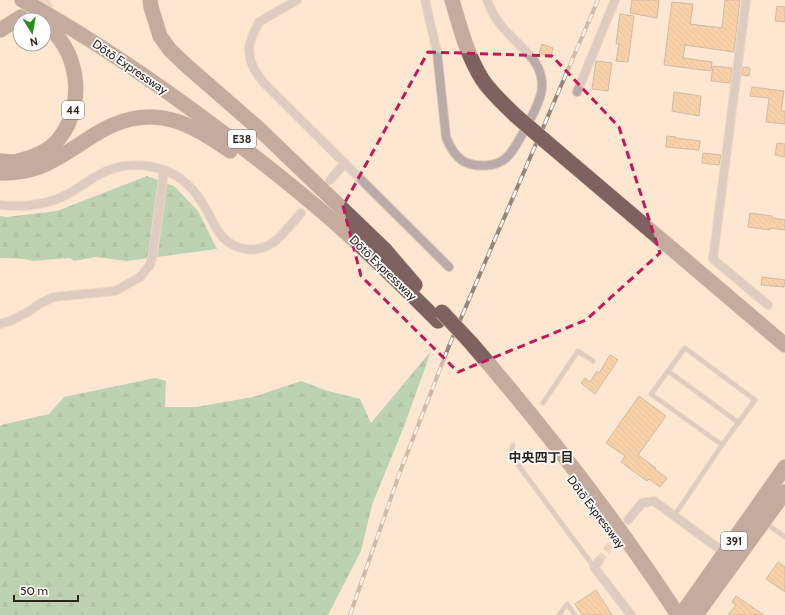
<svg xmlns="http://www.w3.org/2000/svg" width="785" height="615" viewBox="0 0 785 615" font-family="Cabin,'Noto Sans JP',sans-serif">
  <defs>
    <pattern id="forest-firs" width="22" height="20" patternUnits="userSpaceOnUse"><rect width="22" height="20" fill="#6eb987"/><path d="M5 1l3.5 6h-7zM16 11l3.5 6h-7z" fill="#5b966e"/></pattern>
    <pattern id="building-back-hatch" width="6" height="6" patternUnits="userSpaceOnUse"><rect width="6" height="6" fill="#f2b578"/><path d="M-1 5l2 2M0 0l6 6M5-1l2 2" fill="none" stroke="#d09c67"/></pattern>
  </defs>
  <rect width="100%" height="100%" fill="#fee7d1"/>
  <g fill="url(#forest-firs)">
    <polygon points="147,176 174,186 198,211 217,249 127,261 96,257 74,261 70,258 32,261 25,259 0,258 0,216 7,217 57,211"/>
    <polygon points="431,351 405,424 372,505 361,551 328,615 0,615 0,427 1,425 49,414 64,397 155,378 166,381 165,407 196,407 253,397 301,381 328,391 360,399 371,423"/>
  </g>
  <g fill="url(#building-back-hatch)" stroke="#988370">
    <polygon points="632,0 659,0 657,18 630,13"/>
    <polygon points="725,0 740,0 734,52 685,45 683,58 712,62 711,71 664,65 672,2 693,4 690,24 722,28"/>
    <polygon points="777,6 785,7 785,22 775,21"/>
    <polygon points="620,14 634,16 628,62 616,61 619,44 616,44"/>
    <polygon points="542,44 553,48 551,57 539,53"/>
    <polygon points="596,61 612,63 608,91 592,89"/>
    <polygon points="713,66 732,68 730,83 711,81"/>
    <polygon points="743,67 750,68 749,76 742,75"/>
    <polygon points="752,87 784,91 781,111 785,111 785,124 766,122 769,98 750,96"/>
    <polygon points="674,92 701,96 699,116 672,111"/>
    <polygon points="667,136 676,137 675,138 700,141 699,150 666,147"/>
    <polygon points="777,143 785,144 785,157 775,155"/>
    <polygon points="703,153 721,155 719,165 702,163"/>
    <polygon points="750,213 772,216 772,218 785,220 785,230 770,228 770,230 748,227"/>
    <polygon points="762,277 785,280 784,287 761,285"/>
    <polygon points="610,355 618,360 595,394 581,383 585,378 590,382 597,371 599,373"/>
    <polygon points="639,396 666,416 638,455 656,468 655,469 667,478 660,487 649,479 647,481 621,462 625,456 606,443"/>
    <polygon points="778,562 785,567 785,592 766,579"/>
    <polygon points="596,590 612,615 582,615 575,604"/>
    <polygon points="736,596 764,615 728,615 736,605 732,602"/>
  </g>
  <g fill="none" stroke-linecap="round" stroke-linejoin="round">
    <polyline stroke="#d4c0ad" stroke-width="8" stroke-dasharray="8 4" stroke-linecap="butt" points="599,561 628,520"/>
    <polyline stroke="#d4c0ad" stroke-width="15" stroke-dasharray="15 8" stroke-linecap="butt" points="21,17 50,0"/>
    <g stroke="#d8c4b1" stroke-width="5.5">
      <g id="lane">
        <polyline points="668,371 739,423"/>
        <polyline points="543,403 578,351 593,361"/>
        <polyline points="513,445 510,454 594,567"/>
        <polyline points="674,516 722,445 651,394 685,348 755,400 722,445"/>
        <polyline points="771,527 785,537"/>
        <polyline points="559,615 567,604 575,615"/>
      </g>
    </g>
    <g stroke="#d8c4b1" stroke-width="10">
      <g id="street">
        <polyline points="297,0 259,22 253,34 249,47 250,59 254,69 263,82 449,267"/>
        <path d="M425,0L437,52L446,137C449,145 455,156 463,161C476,168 496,167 506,158C516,149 536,110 540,97C542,93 542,86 542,82C540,59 520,47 506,31C498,23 491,11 487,0"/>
        <polyline points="746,0 713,259 768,305"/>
        <polyline points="577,92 615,0"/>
        <polyline points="330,180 345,163"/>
        <path d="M0,205C19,207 39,206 57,199C75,193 89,178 107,171C124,163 146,164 164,170C177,174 191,186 199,198C214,218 216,244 245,249C256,251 265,248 274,242C283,235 293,222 301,213"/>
        <polyline points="0,324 10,321 28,312 41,303 54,297 115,291 140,277 150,265 153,254 164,170"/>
        <polyline points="628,520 642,503 654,501 726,554"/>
        <polyline points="599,561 594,567 631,615"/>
      </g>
    </g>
    <g stroke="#d8c4b1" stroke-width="16">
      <g id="highway">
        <path d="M22,0C94,39 161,86 226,135C270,168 313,202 353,239C382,265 410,293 438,321"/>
        <polyline points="150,0 151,7 160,36 170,50 188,67 257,127 385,250 415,285"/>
        <path d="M452,0C460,27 467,55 482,79C491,93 504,104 516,116"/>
        <polyline points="0,30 21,17"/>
        <polyline points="544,140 785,345"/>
        <path d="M0,161C6,161 13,163 18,161C32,158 49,151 58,140C75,120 80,89 72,64C68,48 56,33 44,21"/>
        <path d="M0,173C32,173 48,165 74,148C87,140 100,130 113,125C158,105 194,125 230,151"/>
        <path d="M471,343C545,429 616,520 678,615"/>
        <polyline points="681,615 785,467"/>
        <polyline points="696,615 785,492"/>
      </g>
    </g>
    <use href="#lane" stroke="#baabaa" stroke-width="4"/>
    <use href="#street" stroke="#baabaa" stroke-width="8"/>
    <use href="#highway" stroke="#7f6260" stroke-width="15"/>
    <g stroke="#968677" stroke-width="4">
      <polyline id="rail" points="350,615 400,472 449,346 598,0"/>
    </g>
    <use href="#rail" stroke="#fff" stroke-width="2.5" stroke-dasharray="8" stroke-linecap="butt"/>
    <g stroke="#d8c4b1" stroke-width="16" stroke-linecap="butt">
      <g id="highway-bridge">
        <polyline points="516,116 544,140"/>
        <polyline points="442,312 471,343"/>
      </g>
    </g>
    <use href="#highway-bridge" stroke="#7f6260" stroke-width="15"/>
  </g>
  <path d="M0 0H785V615H0ZM428,52L552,56L619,127L660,253L586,320L458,372L361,276L343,206Z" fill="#fee7d1" fill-opacity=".55" fill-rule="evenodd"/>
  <path fill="none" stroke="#c2185b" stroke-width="3" stroke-dasharray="8 5" stroke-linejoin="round" d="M428,52L552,56L619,127L660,253L586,320L458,372L361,276L343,206Z"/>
  <g text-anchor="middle" stroke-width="3.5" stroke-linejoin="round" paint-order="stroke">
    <g fill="#fff" stroke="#6c6661" stroke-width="1">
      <rect x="62" y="101" width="22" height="18" rx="3"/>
      <rect x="228" y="130" width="28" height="18" rx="3"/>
      <rect x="721" y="532" width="26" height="18" rx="3"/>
    </g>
    <g font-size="11" font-weight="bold" fill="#2d251d">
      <text x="73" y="114">44</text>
      <text x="242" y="143">E38</text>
      <text x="734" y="545">391</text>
    </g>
    <g font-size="12" fill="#2d251d" stroke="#fff">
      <text transform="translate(130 67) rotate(34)" y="4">Dōtō Expressway</text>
      <text transform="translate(383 268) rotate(44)" y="4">Dōtō Expressway</text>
      <text transform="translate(596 512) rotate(53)" y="4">Dōtō Expressway</text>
    </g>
    <g font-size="13" font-weight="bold" fill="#2d251d" stroke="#fff">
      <text x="541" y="462">中央四丁目</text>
    </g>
  </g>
  <g transform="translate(32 32) rotate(169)"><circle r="19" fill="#ffffff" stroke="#aba8a5"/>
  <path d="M0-3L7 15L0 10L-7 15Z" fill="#279014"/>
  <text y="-6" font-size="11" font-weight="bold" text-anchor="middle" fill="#2d251d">N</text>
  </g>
  <path d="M14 595v6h64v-6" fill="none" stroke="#2d251d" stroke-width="2"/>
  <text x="20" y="595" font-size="12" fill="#2d251d" stroke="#ffffff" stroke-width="3" paint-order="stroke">50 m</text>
</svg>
